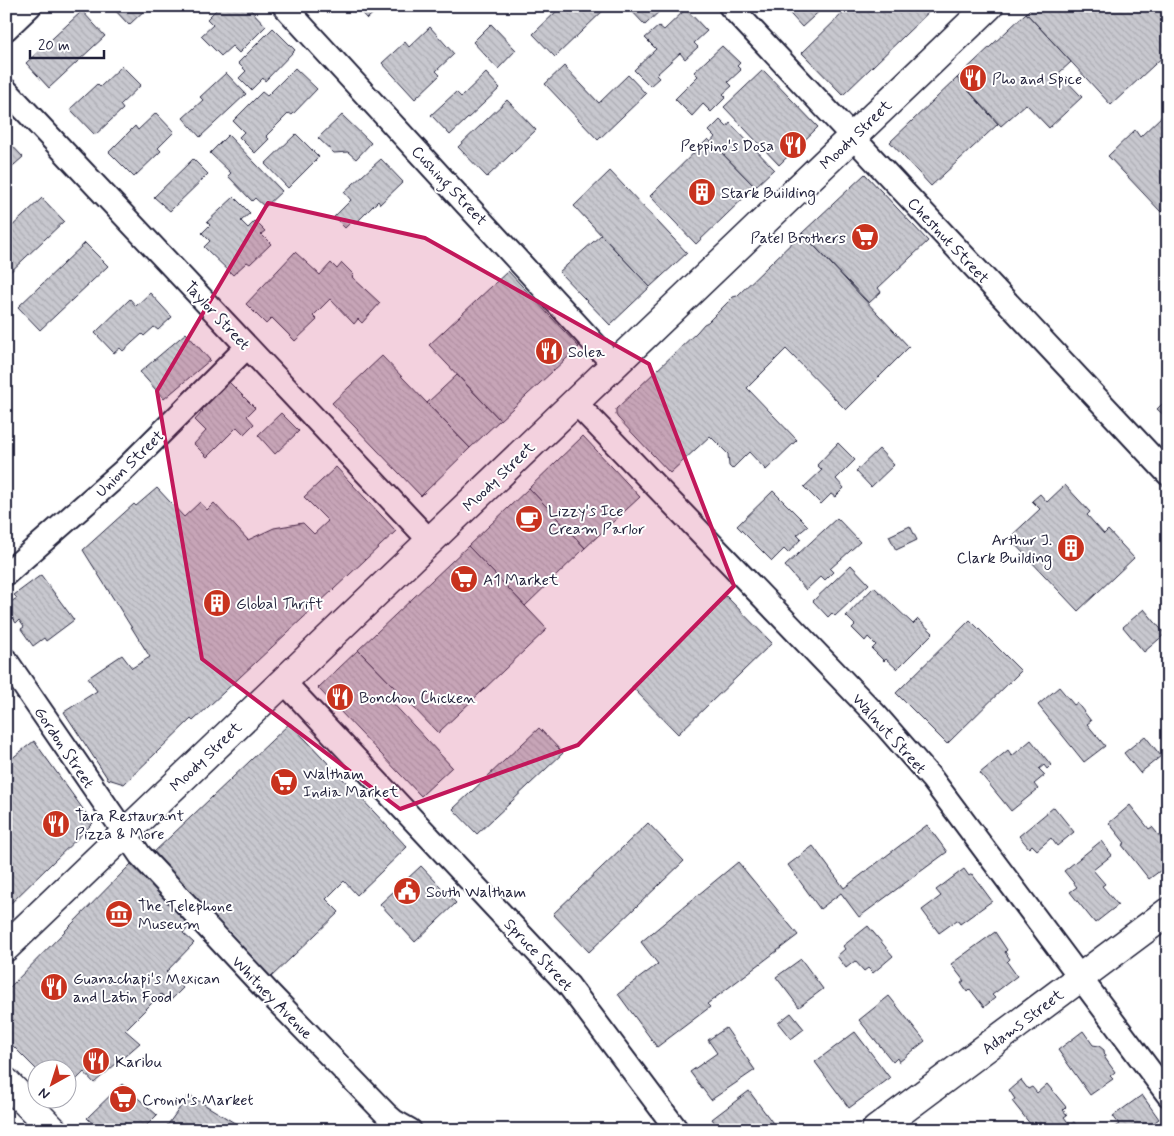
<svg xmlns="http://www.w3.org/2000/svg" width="1174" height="1136" viewBox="0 0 1174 1136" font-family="Mynerve,sans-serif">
  <defs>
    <pattern id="building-back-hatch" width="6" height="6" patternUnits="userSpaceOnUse" patternTransform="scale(1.25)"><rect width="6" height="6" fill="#c8c8cf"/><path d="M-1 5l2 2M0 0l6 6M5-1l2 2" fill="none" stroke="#acacb3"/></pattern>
  </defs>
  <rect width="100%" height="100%" fill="#fff"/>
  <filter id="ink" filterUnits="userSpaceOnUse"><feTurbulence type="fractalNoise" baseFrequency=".02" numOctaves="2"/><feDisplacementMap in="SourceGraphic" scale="10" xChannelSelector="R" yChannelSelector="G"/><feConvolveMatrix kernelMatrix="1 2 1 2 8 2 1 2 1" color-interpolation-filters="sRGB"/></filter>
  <g filter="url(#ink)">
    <g fill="url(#building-back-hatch)" stroke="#22223b">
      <polygon points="111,6 149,6 129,25"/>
      <polygon points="220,6 247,6 266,26 239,53 232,46 221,56 201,36 213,25 207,19"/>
      <polygon points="355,6 381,6 367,19"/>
      <polygon points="562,6 608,6 555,57 533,34"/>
      <polygon points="627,6 665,6 645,25"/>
      <polygon points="783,6 825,6 802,27"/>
      <polygon points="850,6 935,6 843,95 802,53"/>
      <polygon points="1033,6 1168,6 1168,52 1111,105 1026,13"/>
      <polygon points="686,9 707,31 694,43 698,47 685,59 680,53 656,75 659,78 650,86 634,70 656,49 645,38 659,26 664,30"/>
      <polygon points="82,11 105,36 49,88 26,63"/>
      <polygon points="1026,13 1071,62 1059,73 1082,97 1049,128 1026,104 1001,126 957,78"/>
      <polygon points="491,24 516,50 498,69 473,42"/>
      <polygon points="430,27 454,54 436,71 440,75 415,99 382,63 405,42 409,47"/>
      <polygon points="273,28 295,50 265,81 263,78 251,90 239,78 246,71 238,63"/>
      <polygon points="722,46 740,63 737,66 741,70 728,82 732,86 723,94 726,97 711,112 703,104 692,116 675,99 698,76 694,72"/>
      <polygon points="122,66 141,85 120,105 123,109 95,135 70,109 97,84 100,87"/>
      <polygon points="564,66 599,103 628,75 646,94 598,140 545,84"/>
      <polygon points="295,68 317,89 292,115 289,113 266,136 269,139 255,153 239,137 244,132 233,121 262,92 267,96"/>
      <polygon points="763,70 818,127 779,165 724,107"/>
      <polygon points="226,73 246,94 200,137 183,118 203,100 200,97"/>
      <polygon points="486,73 500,88 450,135 431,115 456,92 461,97"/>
      <polygon points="957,78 998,124 931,186 890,142"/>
      <polygon points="507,100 536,130 487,177 458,147"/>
      <polygon points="156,113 174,132 158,148 161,151 134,177 109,152 135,126 138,130"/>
      <polygon points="1164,114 1168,118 1168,206 1161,212 1108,156 1135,130 1140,137"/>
      <polygon points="342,115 371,143 356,159 348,152 334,153 318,138"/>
      <polygon points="720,120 727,127 730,123 774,169 755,187 711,142 715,137 709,131"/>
      <polygon points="296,134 319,157 288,188 265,164"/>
      <polygon points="228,135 282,191 265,207 255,198 252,201 228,176 231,173 210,153"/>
      <polygon points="6,139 23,157 6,172"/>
      <polygon points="708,139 755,187 696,244 650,196"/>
      <polygon points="193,159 208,174 170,211 154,197"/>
      <polygon points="381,159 403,182 380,204 378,201 355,224 352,221 345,228 334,217 351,200 344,192"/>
      <polygon points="610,171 687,253 650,287 574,206"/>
      <polygon points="865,174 928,241 878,288 881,292 869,303 802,233"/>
      <polygon points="234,197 250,213 241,221 248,228 255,221 265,231 261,234 271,244 250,264 247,262 233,275 204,247 210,241 202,233 210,225 207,222"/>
      <polygon points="42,198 64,221 6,276 6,232"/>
      <polygon points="802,233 909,347 846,410 786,349 747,388 797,440 766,470 749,452 732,469 729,466 728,454 710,436 670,473 618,418 616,415 616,409 697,332 704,324 708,322 733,297 737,296"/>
      <polygon points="601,235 650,287 610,325 559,272"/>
      <polygon points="85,243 108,266 40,330 18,307"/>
      <polygon points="295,252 320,275 331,263 337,269 342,263 354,275 352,277 380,303 362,323 358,319 354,324 330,299 313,316 317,320 295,341 272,318 266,324 246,304"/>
      <polygon points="508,271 579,347 500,420 429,345"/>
      <polygon points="150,293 172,317 158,330 154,327 144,336 142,334 123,351 120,348 114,353 95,333 130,299 136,306"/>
      <polygon points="186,333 210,360 164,399 140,372"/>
      <polygon points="382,356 470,448 421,496 332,403"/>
      <polygon points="457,375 500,420 470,448 427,403"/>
      <polygon points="228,381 255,408 247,416 254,424 244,434 237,427 207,457 194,444 206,431 195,420 203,411 200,409"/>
      <polygon points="1168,398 1168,419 1157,409"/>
      <polygon points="281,413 299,431 275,454 258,435"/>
      <polygon points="583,436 640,497 585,548 529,488"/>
      <polygon points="838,443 855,460 836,479 844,488 835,497 831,494 821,504 804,487 822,470 817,465"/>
      <polygon points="879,449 894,465 871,487 856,471"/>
      <polygon points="336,467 396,531 193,721 191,719 124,784 108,779 64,712 97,691 88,678 122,655 132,668 150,657 83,550 134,504 136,506 157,488 184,517 200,502 207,510 214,503 248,540 274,528 303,523 314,534 328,521 304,497"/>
      <polygon points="1065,485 1090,512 1087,515 1104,534 1108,530 1134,558 1078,611 1009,538 1040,509 1032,501 1040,494 1047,502"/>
      <polygon points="529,488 585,548 525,606 468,546"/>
      <polygon points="773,491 808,526 797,535 801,539 788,553 784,549 772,561 737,526"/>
      <polygon points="837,518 860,542 830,569 833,572 825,580 821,576 806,590 785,566"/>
      <polygon points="910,526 917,540 896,550 889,536"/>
      <polygon points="468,546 547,629 438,733 358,650"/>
      <polygon points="851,565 869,584 835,616 832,613 828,617 813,601"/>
      <polygon points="41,575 74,620 46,641 44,638 33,646 21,629 24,627 19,620 16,623 6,609 6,605 17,598 14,595"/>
      <polygon points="874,587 913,624 918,619 933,633 897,669 886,659 884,661 872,649 876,645 868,637 865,641 852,628 855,625 846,616"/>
      <polygon points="726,596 772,643 678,734 632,687"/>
      <polygon points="1144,609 1165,634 1144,652 1123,627"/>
      <polygon points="970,620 1021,671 947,744 896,693"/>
      <polygon points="358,650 397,690 388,698 452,767 421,796 318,688"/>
      <polygon points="1059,687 1074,705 1077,703 1091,721 1087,724 1105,746 1084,762 1038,705"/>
      <polygon points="290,723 407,847 357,895 344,881 326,899 339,912 270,978 152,854"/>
      <polygon points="539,728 563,753 477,834 453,809"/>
      <polygon points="1145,736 1161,756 1140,773 1124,753"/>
      <polygon points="1031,740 1051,765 1047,769 1044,765 1039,769 1045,775 1034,784 1038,789 1011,811 980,773 1008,750 1012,756"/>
      <polygon points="34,741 93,823 6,908 6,763"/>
      <polygon points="1130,805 1149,829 1152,827 1168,846 1168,865 1149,879 1122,845 1125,843 1109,823"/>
      <polygon points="1054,807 1074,832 1057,846 1051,838 1037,850 1032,845 1029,848 1019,836"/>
      <polygon points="648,823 684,861 589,952 553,914"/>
      <polygon points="927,825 947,852 859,917 841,893 820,909 788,865 813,846 844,888"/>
      <polygon points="1101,841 1112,855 1093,870 1105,884 1102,886 1118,905 1095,923 1070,892 1077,887 1064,871"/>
      <polygon points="738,862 798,935 707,1004 710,1007 657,1047 618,994 658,964 641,942"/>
      <polygon points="132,863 191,926 183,933 194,943 166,972 183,988 169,1002 161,994 125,1030 140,1043 94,1083 84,1072 68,1088 68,1068 38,1068 38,1071 6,1039 6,991"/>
      <polygon points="421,866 456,903 415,942 380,904"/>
      <polygon points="964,869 969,876 972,874 992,901 960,924 957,920 939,933 922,910 941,896 936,890"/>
      <polygon points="868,926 893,956 873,973 868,968 864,971 855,961 846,968 837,956 845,949 843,946"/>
      <polygon points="995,932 1007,950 1005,952 1010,959 1007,962 1017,976 992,995 995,998 984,1007 970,989 967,992 961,983 964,981 951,964"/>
      <polygon points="801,959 823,989 799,1007 776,977"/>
      <polygon points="889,996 925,1041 899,1062 897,1058 893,1062 859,1020"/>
      <polygon points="791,1013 804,1029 791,1039 778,1023"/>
      <polygon points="726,1028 755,1070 711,1100 690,1072 717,1053 708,1040"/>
      <polygon points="1083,1031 1093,1045 1099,1046 1104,1050 1105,1058 1115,1072 1110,1076 1113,1079 1090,1095 1058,1050"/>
      <polygon points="855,1032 890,1078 849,1108 815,1062"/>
      <polygon points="1021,1080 1028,1089 1032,1087 1037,1093 1047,1084 1066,1107 1063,1110 1067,1115 1064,1117 1070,1125 1074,1122 1080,1130 1042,1130 1035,1122 1031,1125 1012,1101 1015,1099 1009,1090"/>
      <polygon points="122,1084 157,1115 142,1130 100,1130 87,1118"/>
      <polygon points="749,1091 778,1130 720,1130 712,1119"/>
      <polygon points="189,1095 246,1130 164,1130"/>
      <polygon points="1142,1095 1159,1119 1144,1130 1110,1130 1119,1124 1113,1116"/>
    </g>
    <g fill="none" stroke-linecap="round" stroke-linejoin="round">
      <g stroke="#22223b" stroke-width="26">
        <g id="street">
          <polyline points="284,6 614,365"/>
          <polyline points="730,6 1168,474"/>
          <polyline points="6,29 30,6"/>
          <polyline points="6,90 430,541"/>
          <polyline points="575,402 877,716 932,779 1168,1095"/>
          <polyline points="6,574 123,471 247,347"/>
          <polyline points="6,660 140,855 270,994 386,1114 394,1121 410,1130"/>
          <polyline points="283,681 569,986 677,1130"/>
        </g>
      </g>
      <g stroke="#22223b" stroke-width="31">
        <g id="secondary">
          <polyline points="6,1082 53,1130"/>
          <polyline points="876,1130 1168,912"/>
        </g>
      </g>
      <g stroke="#22223b" stroke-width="31">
        <polyline id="primary" points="6,947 989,6"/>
      </g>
      <use href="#street" stroke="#fff" stroke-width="22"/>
      <use href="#secondary" stroke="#fff" stroke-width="28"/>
      <use href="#primary" stroke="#fff" stroke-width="28"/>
    </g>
  </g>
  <path fill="#c2185b" fill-opacity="0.2" stroke="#c2185b" stroke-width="4" stroke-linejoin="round" d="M268,203L425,238L649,364L734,586L578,745L400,809L202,659L157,391Z"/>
  <defs>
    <g id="restaurant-disc" transform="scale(1.4375)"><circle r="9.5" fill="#c8321e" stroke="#fff"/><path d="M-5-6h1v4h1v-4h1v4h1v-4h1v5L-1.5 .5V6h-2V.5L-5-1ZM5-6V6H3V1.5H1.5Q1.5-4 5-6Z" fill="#fff"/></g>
    <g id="building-disc" transform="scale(1.4375)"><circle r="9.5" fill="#c8321e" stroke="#fff"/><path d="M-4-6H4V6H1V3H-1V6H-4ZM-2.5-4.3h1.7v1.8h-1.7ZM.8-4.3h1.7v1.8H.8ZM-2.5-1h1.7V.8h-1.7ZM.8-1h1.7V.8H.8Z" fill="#fff"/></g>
    <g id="supermarket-disc" transform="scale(1.4375)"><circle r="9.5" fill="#c8321e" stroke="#fff"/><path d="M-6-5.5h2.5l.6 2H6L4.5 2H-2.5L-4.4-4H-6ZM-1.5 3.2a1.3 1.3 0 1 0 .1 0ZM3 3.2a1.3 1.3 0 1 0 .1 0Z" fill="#fff"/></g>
    <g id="cafe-disc" transform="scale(1.4375)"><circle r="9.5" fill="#c8321e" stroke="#fff"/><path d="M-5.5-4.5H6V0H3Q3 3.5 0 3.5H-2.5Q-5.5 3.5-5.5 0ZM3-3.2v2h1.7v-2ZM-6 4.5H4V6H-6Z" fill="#fff"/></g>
    <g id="civic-disc" transform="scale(1.4375)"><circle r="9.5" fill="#c8321e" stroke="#fff"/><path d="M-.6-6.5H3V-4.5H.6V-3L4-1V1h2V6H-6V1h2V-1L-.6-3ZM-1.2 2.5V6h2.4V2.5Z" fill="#fff"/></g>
    <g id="museum-disc" transform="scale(1.4375)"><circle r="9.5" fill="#c8321e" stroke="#fff"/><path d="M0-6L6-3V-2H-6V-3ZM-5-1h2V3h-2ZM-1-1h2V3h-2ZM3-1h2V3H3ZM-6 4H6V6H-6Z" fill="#fff"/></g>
  </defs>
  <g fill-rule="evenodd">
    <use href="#restaurant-disc" x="973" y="78"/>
    <use href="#restaurant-disc" x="793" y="145"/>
    <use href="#building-disc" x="702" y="192"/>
    <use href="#supermarket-disc" x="865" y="237"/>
    <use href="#restaurant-disc" x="549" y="351"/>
    <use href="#cafe-disc" x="529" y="519"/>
    <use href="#building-disc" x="1071" y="548"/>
    <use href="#supermarket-disc" x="464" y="579"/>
    <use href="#building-disc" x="217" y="603"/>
    <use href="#restaurant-disc" x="340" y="697"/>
    <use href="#supermarket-disc" x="284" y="782"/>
    <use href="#restaurant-disc" x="56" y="824"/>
    <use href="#civic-disc" x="407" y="891"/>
    <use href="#museum-disc" x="119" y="914"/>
    <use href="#restaurant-disc" x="54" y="987"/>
    <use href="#restaurant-disc" x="96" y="1061"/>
    <use href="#supermarket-disc" x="123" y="1099"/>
  </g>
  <g text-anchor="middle" stroke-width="4" stroke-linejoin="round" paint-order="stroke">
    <g font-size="16" fill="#22223b" stroke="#fff" text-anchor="start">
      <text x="992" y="84">Pho and Spice</text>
      <text x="774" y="151" text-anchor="end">Peppino's Dosa</text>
      <text x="721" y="198">Stark Building</text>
      <text x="846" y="243" text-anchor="end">Patel Brothers</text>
      <text x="568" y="357">Solea</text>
      <text x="548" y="516">Lizzy's Ice<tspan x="548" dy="18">Cream Parlor</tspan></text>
      <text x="1052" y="545" text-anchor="end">Arthur J.<tspan x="1052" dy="18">Clark Building</tspan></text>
      <text x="483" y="585">A1 Market</text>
      <text x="236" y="609">Global Thrift</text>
      <text x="359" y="703">Bonchon Chicken</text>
      <text x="303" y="779">Waltham<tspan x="303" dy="18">India Market</tspan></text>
      <text x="75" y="821">Tara Restaurant<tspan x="75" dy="18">Pizza &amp; More</tspan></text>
      <text x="426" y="897">South Waltham</text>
      <text x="138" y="911">The Telephone<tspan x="138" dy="18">Museum</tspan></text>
      <text x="73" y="984">Guanachapi's Mexican<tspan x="73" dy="18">and Latin Food</tspan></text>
      <text x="115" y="1067">Karibu</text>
      <text x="142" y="1105">Cronin's Market</text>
    </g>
    <g font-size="16" fill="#22223b" stroke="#fff">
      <text transform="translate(855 134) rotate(-44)" y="6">Moody Street</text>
      <text transform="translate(450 185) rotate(47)" y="6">Cushing Street</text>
      <text transform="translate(949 240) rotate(47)" y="6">Chestnut Street</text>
      <text transform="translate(218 315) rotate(47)" y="6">Taylor Street</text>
      <text transform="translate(129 463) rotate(-44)" y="6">Union Street</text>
      <text transform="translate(498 476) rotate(-44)" y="6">Moody Street</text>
      <text transform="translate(890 733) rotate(48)" y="6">Walnut Street</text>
      <text transform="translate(65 747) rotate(56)" y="6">Gordon Street</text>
      <text transform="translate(205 756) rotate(-44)" y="6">Moody Street</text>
      <text transform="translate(539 954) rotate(47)" y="6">Spruce Street</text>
      <text transform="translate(273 997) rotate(46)" y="6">Whitney Avenue</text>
      <text transform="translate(1022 1021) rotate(-37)" y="6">Adams Street</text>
    </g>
  </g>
  <rect width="1174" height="1136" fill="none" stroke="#fff" stroke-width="25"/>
  <rect x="12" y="12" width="1149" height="1111" fill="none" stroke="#22223b" stroke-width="2" filter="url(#ink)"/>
  <g transform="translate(52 1084) rotate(219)"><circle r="24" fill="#ffffff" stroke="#a7a7b1"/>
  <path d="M0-4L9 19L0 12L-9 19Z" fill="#c8321e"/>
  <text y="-8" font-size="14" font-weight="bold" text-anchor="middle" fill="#22223b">N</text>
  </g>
  <path d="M30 50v8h74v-8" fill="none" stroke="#22223b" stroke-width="2.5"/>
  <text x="38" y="50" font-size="15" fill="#22223b" stroke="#ffffff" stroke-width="4" paint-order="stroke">20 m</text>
</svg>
